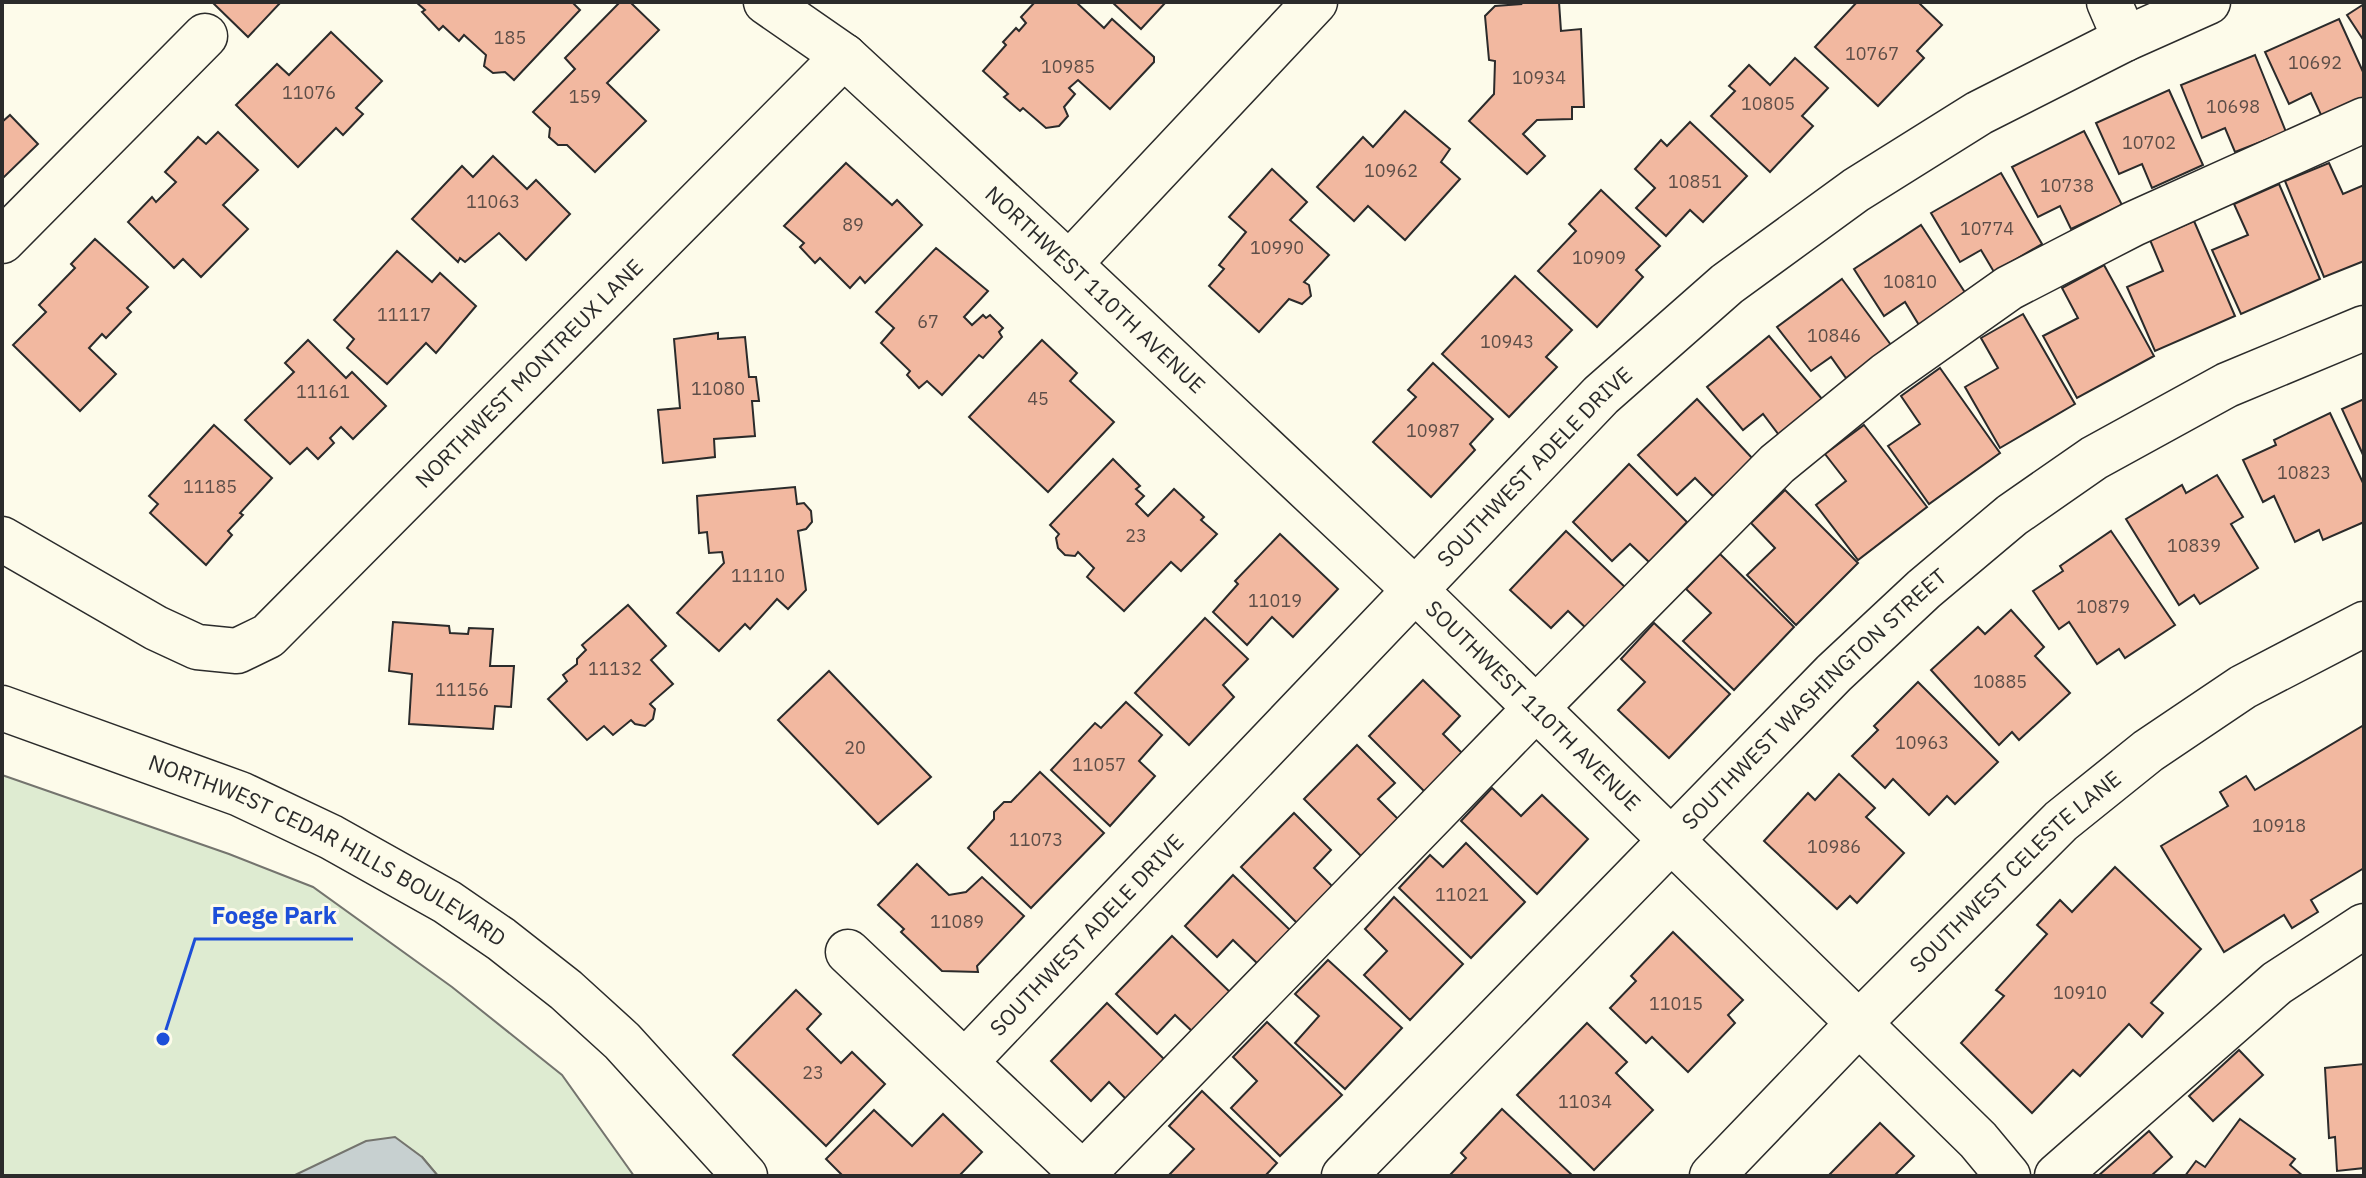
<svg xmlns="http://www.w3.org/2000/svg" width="2366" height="1178" viewBox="0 0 2366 1178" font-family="'IBM Plex Sans',sans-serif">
  <rect width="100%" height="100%" fill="#fdfbea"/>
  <polygon fill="#deebd1" stroke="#74746e" stroke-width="2" points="2,775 229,854 313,887 452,987 562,1075 634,1176 438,1176 422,1157 356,1176 2,1176"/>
  <polygon fill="#c7d0d0" stroke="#74746e" stroke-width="2" points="395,1137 422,1157 438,1176 293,1176 366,1141"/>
  <g fill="#f2b8a0" stroke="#2b2b2b" stroke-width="2">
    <polygon points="212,2 281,2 248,37"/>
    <polygon points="416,2 572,2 580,10 514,80 505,72 493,73 484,66 486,55 464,35 459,41 443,26 439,30 422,12 425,10"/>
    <polygon points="620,2 630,2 659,30 607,83 646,121 595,172 567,145 558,145 549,137 550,128 533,112 575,69 565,58"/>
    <polygon points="1035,2 1076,2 1104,28 1112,19 1154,57 1154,62 1110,109 1078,80 1069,88 1075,94 1064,107 1068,116 1059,126 1046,128 1023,108 1020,111 1004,97 1008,94 983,71 1006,45 1003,42 1016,28 1019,31 1026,23 1021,17"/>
    <polygon points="1112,2 1166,2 1141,29"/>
    <polygon points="1520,2 1559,2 1561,31 1581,29 1584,107 1572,107 1572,119 1537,120 1523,134 1545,156 1527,174 1469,121 1494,94 1495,61 1489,60 1485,16 1495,6 1521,4"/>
    <polygon points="1857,2 1918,2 1942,25 1917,51 1924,58 1878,106 1815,47"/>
    <polygon points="2364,4 2364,41 2347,15"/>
    <polygon points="2339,19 2364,74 2364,98 2322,117 2311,93 2289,104 2265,52"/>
    <polygon points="331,32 382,81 356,108 363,114 343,135 336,128 298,167 236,105 277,64 289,75"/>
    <polygon points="2255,55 2286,132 2235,152 2225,128 2202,138 2181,85"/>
    <polygon points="1795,58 1828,88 1802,116 1813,126 1770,172 1711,116 1735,91 1729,86 1749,65 1770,85"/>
    <polygon points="2169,90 2203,165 2152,188 2142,164 2119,174 2096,123"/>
    <polygon points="1405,111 1450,149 1441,162 1460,179 1405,240 1368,206 1354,221 1317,187 1363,137 1373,147"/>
    <polygon points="10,115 38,144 2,179 2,122"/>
    <polygon points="1690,122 1747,176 1703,222 1690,210 1666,236 1636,208 1655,188 1635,169 1661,140 1667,146"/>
    <polygon points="2084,131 2122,205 2071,229 2060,206 2038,217 2012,167"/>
    <polygon points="218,132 258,170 223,205 248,229 201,277 183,259 174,268 128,222 152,197 156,202 176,182 165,172 198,137 206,144"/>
    <polygon points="493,156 527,189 536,180 570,214 526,260 499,233 465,262 460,258 458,262 412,219 462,166 473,177"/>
    <polygon points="846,163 892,205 897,200 922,225 865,283 860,277 850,288 820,258 815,263 800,247 804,243 784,226"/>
    <polygon points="2329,163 2343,194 2364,185 2364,261 2324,277 2285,181"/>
    <polygon points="1272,169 1307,202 1290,220 1329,255 1304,282 1309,285 1311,296 1302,304 1289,299 1259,332 1209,286 1224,269 1219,265 1246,232 1229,217"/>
    <polygon points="2001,173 2042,244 1994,272 1981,250 1960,262 1931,213"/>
    <polygon points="2279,184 2320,279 2241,314 2212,250 2248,235 2234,204"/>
    <polygon points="1601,190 1660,246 1636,270 1643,277 1597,327 1538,271 1576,231 1569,224"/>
    <polygon points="2194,221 2235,316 2155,351 2127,287 2163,271 2150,240"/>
    <polygon points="1921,225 1966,294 1919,325 1905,302 1884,316 1854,269"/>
    <polygon points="95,239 148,287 127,308 131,312 106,338 102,334 89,348 116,374 80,411 13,345 46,312 39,305 75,268 71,264"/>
    <polygon points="936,248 988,291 964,317 972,325 983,315 986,318 990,315 1003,328 999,332 1002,337 983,358 979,355 942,395 927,381 919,388 907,375 910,371 881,343 894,328 876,312"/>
    <polygon points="397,251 432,282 440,273 476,306 436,353 426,343 387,384 347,348 354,339 334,320"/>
    <polygon points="2104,265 2154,356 2077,398 2043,336 2078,318 2062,288"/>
    <polygon points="1515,276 1572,330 1546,357 1557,367 1509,417 1442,354"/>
    <polygon points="1842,279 1891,345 1846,378 1831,357 1811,371 1777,327"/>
    <polygon points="2023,314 2075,404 2000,448 1965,387 1998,368 1981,338"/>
    <polygon points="718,333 718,339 745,337 749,377 756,377 759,401 752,401 755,436 714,439 715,457 663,463 658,410 680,408 674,339"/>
    <polygon points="1769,336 1822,399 1779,435 1763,414 1743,430 1707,387"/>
    <polygon points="308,340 346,378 352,372 386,406 353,439 341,427 330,438 334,443 318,459 307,448 290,464 245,420 294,372 285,363"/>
    <polygon points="1042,340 1077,373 1070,381 1114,422 1048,492 969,417"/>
    <polygon points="1433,363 1493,419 1470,444 1475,450 1431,497 1373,442 1416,397 1408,390"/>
    <polygon points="1940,368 2000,453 1929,504 1888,446 1920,424 1901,396"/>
    <polygon points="1697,399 1753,459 1713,496 1695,478 1677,495 1638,455"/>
    <polygon points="2364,399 2364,457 2342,409"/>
    <polygon points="2330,413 2364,485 2364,522 2323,540 2319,530 2295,542 2274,496 2263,502 2243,460 2276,445 2274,440"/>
    <polygon points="214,425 272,478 240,513 243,515 228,531 232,535 206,565 150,513 158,504 149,496"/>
    <polygon points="1864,425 1927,507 1858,560 1816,505 1846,481 1825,454"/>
    <polygon points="1113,459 1140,486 1136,489 1144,496 1136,504 1148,516 1174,489 1204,517 1201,520 1217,534 1181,571 1171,562 1124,611 1087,577 1094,568 1078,552 1075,556 1065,555 1058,548 1056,538 1059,534 1050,525"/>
    <polygon points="1629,464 1687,522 1649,562 1630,544 1612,561 1573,522"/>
    <polygon points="2217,475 2243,517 2231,524 2258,568 2200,604 2194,595 2179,605 2126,519 2182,485 2186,493"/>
    <polygon points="795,487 797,504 804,503 811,511 812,522 806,529 798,531 806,590 788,609 777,599 750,629 745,624 719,651 677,613 724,563 722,552 709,553 707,532 699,533 697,496"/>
    <polygon points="1785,490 1858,563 1796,625 1747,575 1775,548 1751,523"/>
    <polygon points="1566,531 1626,588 1587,629 1568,611 1551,628 1510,590"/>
    <polygon points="2111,531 2175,625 2125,658 2119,649 2097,664 2069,622 2059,629 2033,591 2063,571 2060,566"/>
    <polygon points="1280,534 1338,589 1293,637 1272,617 1247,645 1213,612 1238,584 1235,581"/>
    <polygon points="1720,554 1794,627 1734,690 1683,641 1711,613 1686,589"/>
    <polygon points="628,605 666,646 651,660 673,684 650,704 655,709 653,719 645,726 635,724 631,720 613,735 604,726 587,740 548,699 567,681 563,675 577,664 577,659 586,650 582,645"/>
    <polygon points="2011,610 2044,647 2035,656 2070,693 2019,740 2012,732 1999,745 1931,670 1978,627 1985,634"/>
    <polygon points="1205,618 1248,659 1223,685 1234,697 1189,745 1135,693"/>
    <polygon points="393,622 449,626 450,633 468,634 469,628 493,629 490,666 514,666 511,707 495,706 493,729 409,724 412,674 389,671"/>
    <polygon points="1654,623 1730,694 1669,758 1618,710 1645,682 1621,659"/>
    <polygon points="829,671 931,777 878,824 778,720"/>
    <polygon points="1423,680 1460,716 1443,734 1463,754 1425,792 1369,736"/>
    <polygon points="1918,682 1998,762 1955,804 1947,796 1929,815 1893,779 1885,788 1852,756 1878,730 1874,726"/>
    <polygon points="1126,702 1162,735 1139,761 1155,776 1110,826 1051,770 1095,723 1101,728"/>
    <polygon points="2364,725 2364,868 2311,900 2318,912 2292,928 2284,915 2224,952 2161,846 2228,806 2220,792 2246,776 2255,790"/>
    <polygon points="1357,745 1395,783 1378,799 1398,819 1361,856 1304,799"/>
    <polygon points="1040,772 1104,833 1031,908 968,848 994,819 994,812 1004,802 1011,802"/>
    <polygon points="1839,774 1875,808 1866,817 1904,853 1857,903 1850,896 1837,909 1764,841 1808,793 1815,800"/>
    <polygon points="1492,788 1521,816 1542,795 1588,839 1537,894 1461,821"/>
    <polygon points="1294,813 1331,850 1314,868 1333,887 1298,924 1241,867"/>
    <polygon points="1466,843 1525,902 1471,958 1399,888 1430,855 1443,867"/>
    <polygon points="917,864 949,895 966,892 982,877 1024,916 977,966 978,972 942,971 901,932 904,929 878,905"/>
    <polygon points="2115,867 2201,949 2151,1003 2163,1013 2142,1037 2129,1024 2080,1076 2073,1070 2032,1113 1961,1043 2004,996 1996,990 2047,934 2037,925 2060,900 2072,912"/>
    <polygon points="1233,875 1290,930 1258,964 1233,940 1217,957 1185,926"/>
    <polygon points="1394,897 1463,964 1410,1020 1364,975 1387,951 1365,929"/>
    <polygon points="1673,932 1743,1000 1728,1015 1735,1023 1688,1072 1652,1037 1646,1043 1610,1008 1636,981 1631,976"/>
    <polygon points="1172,936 1232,994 1194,1033 1175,1015 1157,1034 1116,994"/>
    <polygon points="1328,960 1402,1028 1345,1089 1295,1043 1319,1016 1295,994"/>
    <polygon points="796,990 821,1014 807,1029 841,1063 852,1052 885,1084 826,1146 733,1055"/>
    <polygon points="1107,1003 1166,1061 1127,1100 1109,1082 1091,1101 1051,1061"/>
    <polygon points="1267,1022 1342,1095 1280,1156 1231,1108 1257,1081 1233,1057"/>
    <polygon points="1587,1023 1627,1062 1616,1073 1653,1110 1594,1170 1517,1095"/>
    <polygon points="2239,1050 2263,1075 2213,1121 2189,1096"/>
    <polygon points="2364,1064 2364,1168 2337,1171 2335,1137 2329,1138 2325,1068"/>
    <polygon points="1202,1091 1277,1163 1265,1176 1168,1176 1194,1149 1169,1126"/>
    <polygon points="1502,1109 1573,1176 1449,1176 1466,1158 1461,1153"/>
    <polygon points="874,1110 912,1146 943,1114 982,1152 959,1176 843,1176 826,1159"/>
    <polygon points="2240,1119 2295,1159 2290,1165 2303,1176 2185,1176 2196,1161 2205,1167"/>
    <polygon points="1880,1123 1914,1156 1894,1176 1828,1176"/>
    <polygon points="2149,1131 2172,1157 2151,1176 2098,1176"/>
  </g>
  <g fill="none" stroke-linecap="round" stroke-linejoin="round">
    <g stroke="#2b2b2b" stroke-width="47">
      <g id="minor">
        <path id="s1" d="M766,2L844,56L1069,264L1415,590L1829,994L1978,1140L2008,1176"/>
        <polyline points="2109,2 2125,39"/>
        <polyline points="2,241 205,36"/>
        <polyline points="1069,264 1315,2"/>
        <path id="s2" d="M2,539L156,628L197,647L237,651L268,636L844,56"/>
        <polyline points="848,952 1085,1176"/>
        <path id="s3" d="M965,1062L1601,395L1727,284L1856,190L1979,113L2125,39L2208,2"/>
        <polyline points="1083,1174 1536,708 1777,464 1886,375 2009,288 2133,224 2364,120"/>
        <path id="s4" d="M1344,1176L1834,673L1924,589L2012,515L2094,458L2227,385L2364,328"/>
        <path id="s5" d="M1712,1176L1859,1023L2061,821L2148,751L2243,687L2364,624"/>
        <polyline points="2057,1176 2277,983 2364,926"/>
      </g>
    </g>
    <g stroke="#2b2b2b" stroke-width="47">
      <g id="major">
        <path id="s6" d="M2,708L240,794L331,837L447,902L501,939L566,990L622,1041L745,1176"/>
      </g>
    </g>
    <use href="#minor" stroke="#fdfbea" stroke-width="44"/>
    <use href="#major" stroke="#fdfbea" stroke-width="44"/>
  </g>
  <g text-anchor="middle" stroke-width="6" stroke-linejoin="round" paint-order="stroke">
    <g font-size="18" fill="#5d4e48">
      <text x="510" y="44">185</text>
      <text x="1872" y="60">10767</text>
      <text x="2315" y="69">10692</text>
      <text x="1068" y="73">10985</text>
      <text x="1539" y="84">10934</text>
      <text x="309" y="99">11076</text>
      <text x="585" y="103">159</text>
      <text x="1768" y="110">10805</text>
      <text x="2233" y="113">10698</text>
      <text x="2149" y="149">10702</text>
      <text x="1391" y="177">10962</text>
      <text x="1695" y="188">10851</text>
      <text x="2067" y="192">10738</text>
      <text x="493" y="208">11063</text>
      <text x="853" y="231">89</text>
      <text x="1987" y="235">10774</text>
      <text x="1277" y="254">10990</text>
      <text x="1599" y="264">10909</text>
      <text x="1910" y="288">10810</text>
      <text x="404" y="321">11117</text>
      <text x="928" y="328">67</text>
      <text x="1834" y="342">10846</text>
      <text x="1507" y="348">10943</text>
      <text x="718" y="395">11080</text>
      <text x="323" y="398">11161</text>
      <text x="1038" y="405">45</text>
      <text x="1433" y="437">10987</text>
      <text x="2304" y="479">10823</text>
      <text x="210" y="493">11185</text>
      <text x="1136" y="542">23</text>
      <text x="2194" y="552">10839</text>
      <text x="758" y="582">11110</text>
      <text x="1275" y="607">11019</text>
      <text x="2103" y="613">10879</text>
      <text x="615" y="675">11132</text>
      <text x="2000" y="688">10885</text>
      <text x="462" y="696">11156</text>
      <text x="1922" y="749">10963</text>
      <text x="855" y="754">20</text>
      <text x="1099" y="771">11057</text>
      <text x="2279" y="832">10918</text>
      <text x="1036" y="846">11073</text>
      <text x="1834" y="853">10986</text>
      <text x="1462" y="901">11021</text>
      <text x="957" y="928">11089</text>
      <text x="2080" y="999">10910</text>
      <text x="1676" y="1010">11015</text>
      <text x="813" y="1079">23</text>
      <text x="1585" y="1108">11034</text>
    </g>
    <g font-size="22" fill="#2b2b2b" stroke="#fdfbea">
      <text dy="8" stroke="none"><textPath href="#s1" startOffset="438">NORTHWEST 110TH AVENUE</textPath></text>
      <text dy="8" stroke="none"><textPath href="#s2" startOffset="668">NORTHWEST MONTREUX LANE</textPath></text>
      <text dy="8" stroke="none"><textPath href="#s3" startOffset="824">SOUTHWEST ADELE DRIVE</textPath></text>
      <text dy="8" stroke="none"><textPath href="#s4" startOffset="670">SOUTHWEST WASHINGTON STREET</textPath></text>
      <text dy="8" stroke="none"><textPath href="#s1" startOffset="1042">SOUTHWEST 110TH AVENUE</textPath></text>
      <text dy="8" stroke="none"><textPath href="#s6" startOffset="356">NORTHWEST CEDAR HILLS BOULEVARD</textPath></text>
      <text dy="8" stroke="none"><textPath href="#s5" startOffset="430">SOUTHWEST CELESTE LANE</textPath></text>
      <text dy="8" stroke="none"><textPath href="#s3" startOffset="176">SOUTHWEST ADELE DRIVE</textPath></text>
    </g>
  </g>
  <path fill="none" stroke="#1d4ed8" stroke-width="3" d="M163 1039L195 939H353"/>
  <circle fill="#1d4ed8" stroke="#fdfbea" stroke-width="3" cx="163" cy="1039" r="8"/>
  <g font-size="24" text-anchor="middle" font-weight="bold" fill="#1d4ed8" stroke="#fdfbea" stroke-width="6" stroke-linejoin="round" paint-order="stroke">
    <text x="274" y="924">Foege Park</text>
  </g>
  <rect width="2366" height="1178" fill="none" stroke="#2b2b2b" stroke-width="8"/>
</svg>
